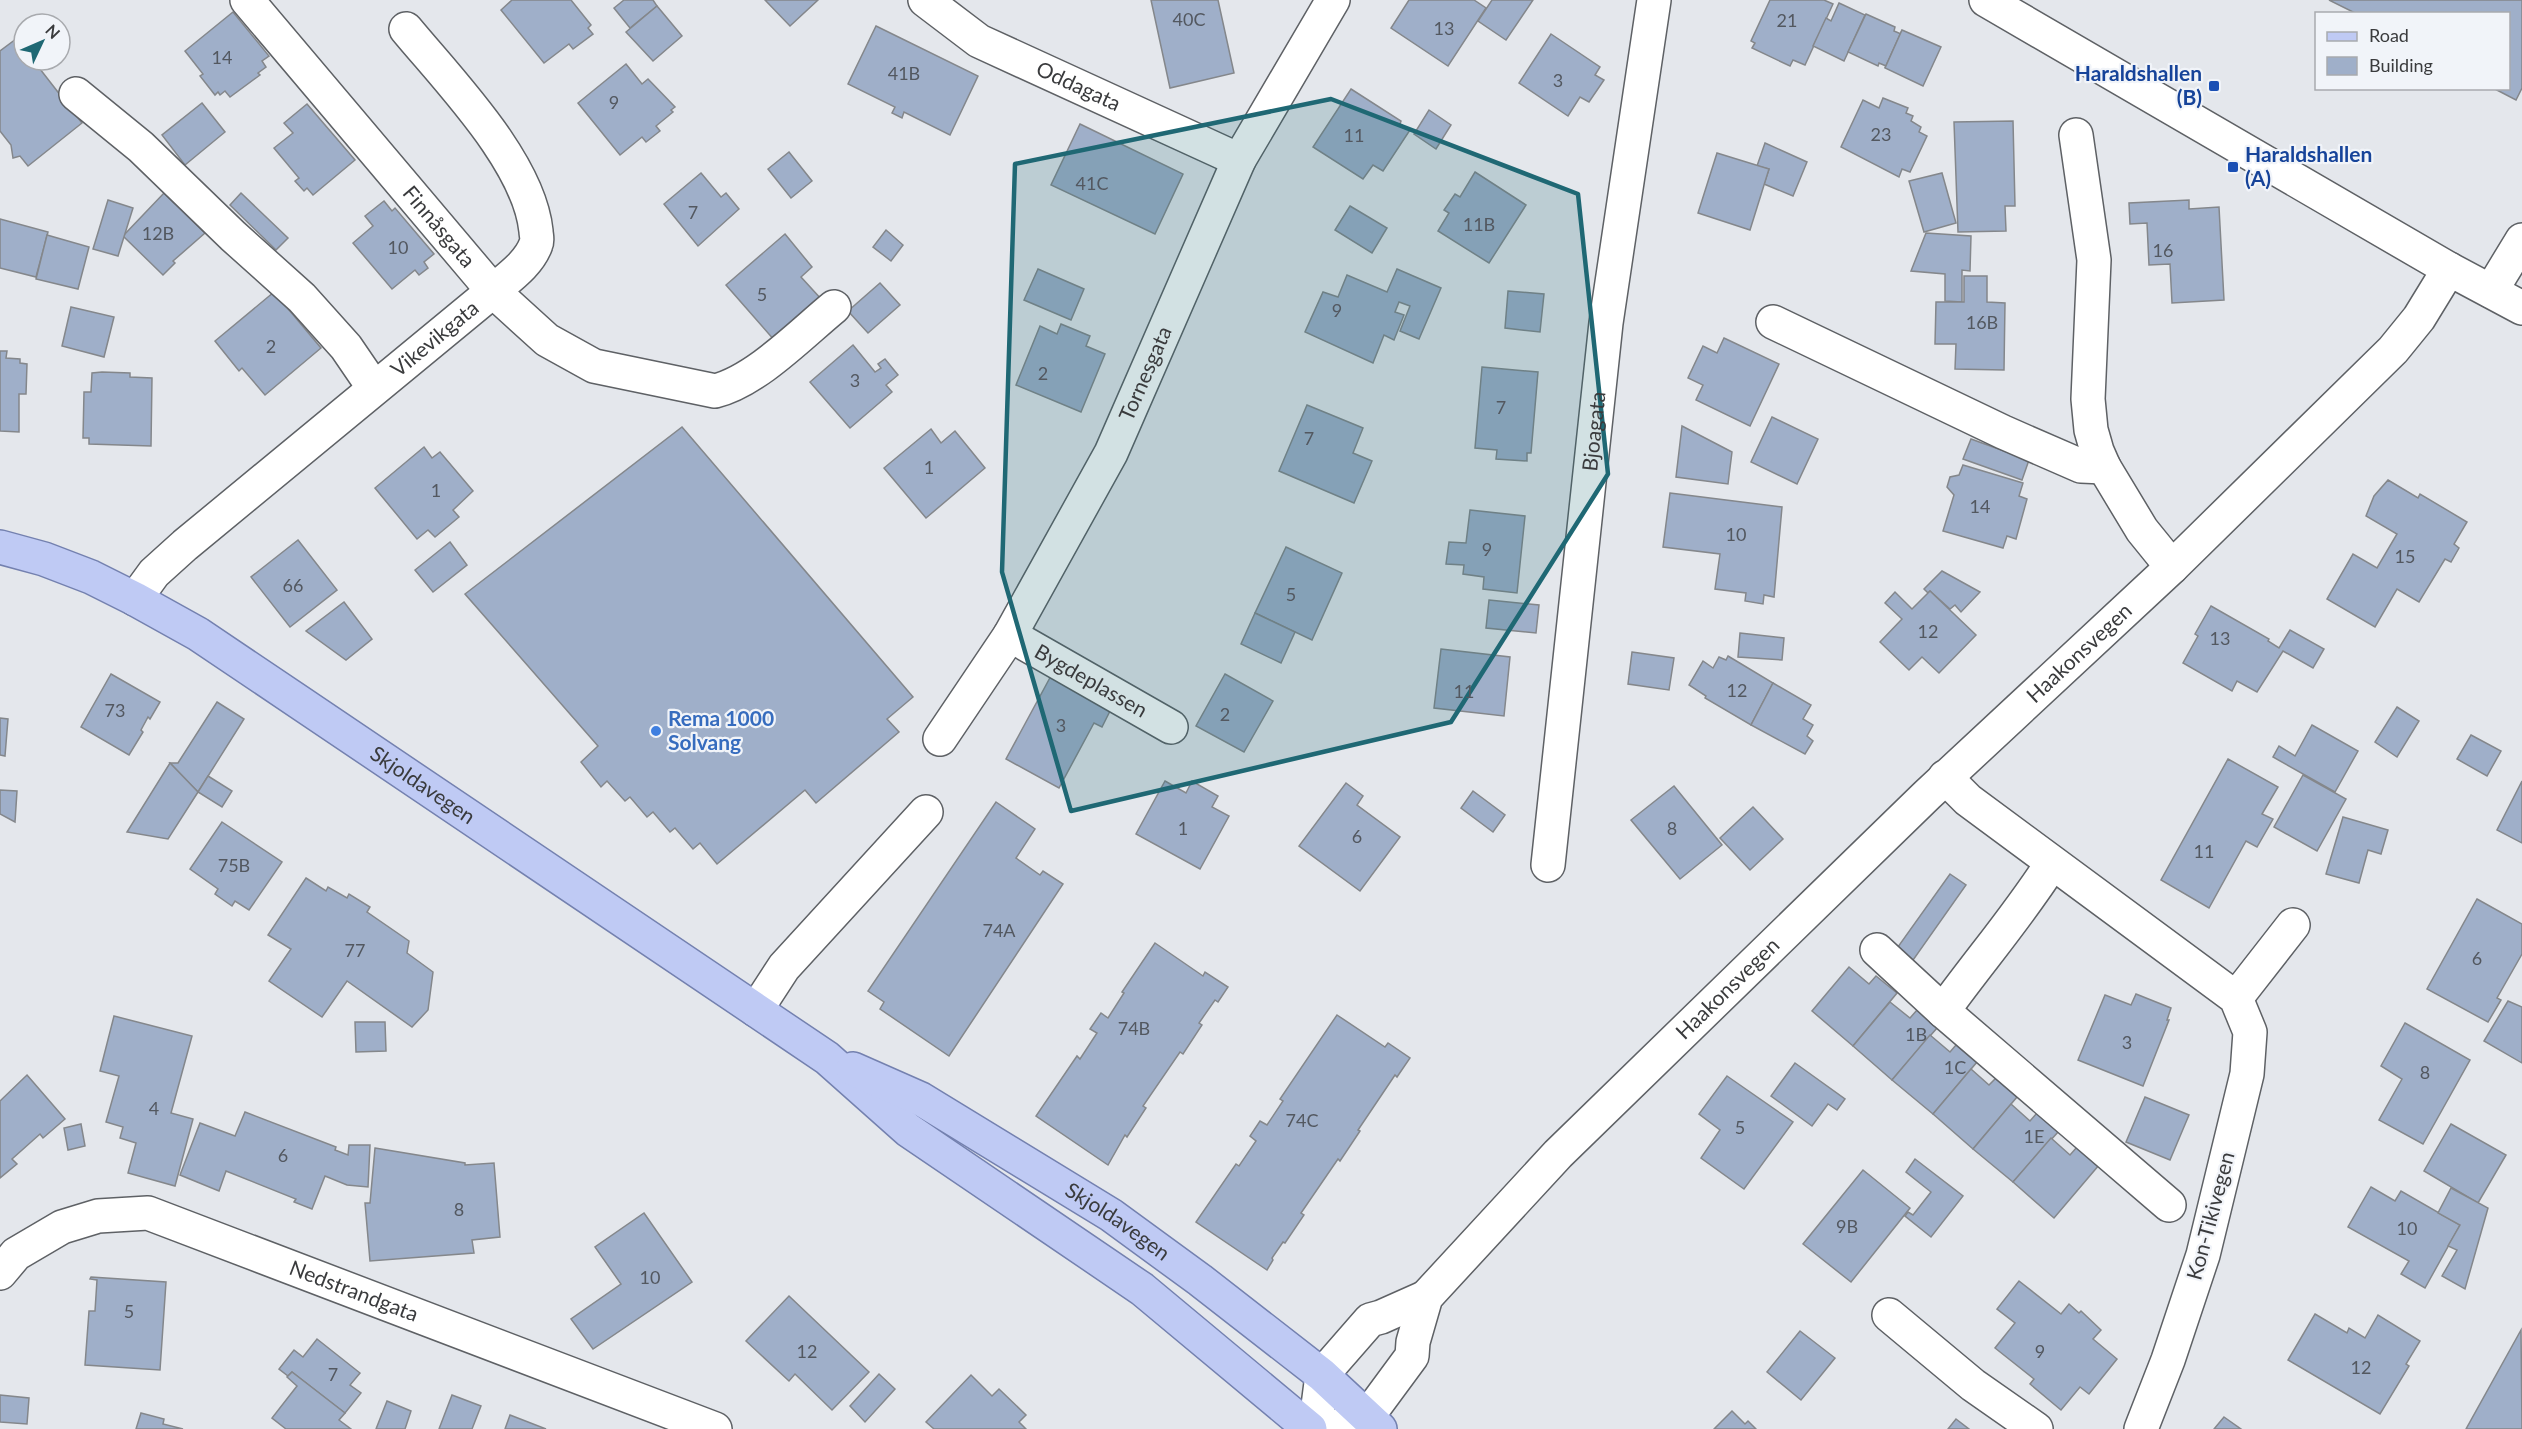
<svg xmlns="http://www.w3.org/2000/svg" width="2522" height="1429" viewBox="0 0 2522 1429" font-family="Lato,sans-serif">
  <rect width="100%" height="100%" fill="#e4e7ec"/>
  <g fill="#9fafc9" stroke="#84878b" stroke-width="1.5">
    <polygon points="512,0 571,0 591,25 588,28 593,34 573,49 569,44 544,63 501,10"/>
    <polygon points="624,0 653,0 657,6 630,28 614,8"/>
    <polygon points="765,0 818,0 790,26"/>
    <polygon points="1151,0 1218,0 1234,73 1170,88"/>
    <polygon points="1409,0 1474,0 1486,8 1448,66 1391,28"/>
    <polygon points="1492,0 1533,0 1506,40 1478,21"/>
    <polygon points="1770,0 1824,0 1833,4 1805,65 1793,60 1790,66 1752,48 1755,43 1751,41"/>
    <polygon points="2329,0 2522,0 2522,88 2516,100 2493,88 2508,88 2508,14 2357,14"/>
    <polygon points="1839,3 1865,15 1844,61 1813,46 1826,18 1831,21"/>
    <polygon points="657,6 682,36 653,61 626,32"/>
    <polygon points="233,12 269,56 262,61 266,67 258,73 260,75 230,97 225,91 220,95 218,92 215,95 200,76 203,74 185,51"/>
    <polygon points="1866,14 1895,27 1894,31 1901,34 1902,30 1885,68 1886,66 1879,63 1878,66 1848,52"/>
    <polygon points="876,26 978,76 950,135 904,112 902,118 892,113 895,107 848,84"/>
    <polygon points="1902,30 1941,47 1923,86 1885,68"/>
    <polygon points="1551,34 1600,67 1595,75 1604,80 1589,102 1580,97 1568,116 1519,83"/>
    <polygon points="16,39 24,49 24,60 33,60 82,123 28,166 20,156 13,158 11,145 0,131 0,51"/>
    <polygon points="626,64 642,84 648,79 675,107 671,110 673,112 656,126 660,131 646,142 642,137 620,155 578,103"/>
    <polygon points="1351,89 1401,121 1400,124 1410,130 1383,171 1373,165 1363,179 1313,147"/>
    <polygon points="1883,98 1908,108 1906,113 1913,116 1911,121 1921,127 1919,132 1927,136 1910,172 1902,169 1899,177 1841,147 1863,100 1879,108"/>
    <polygon points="202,103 225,132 185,165 162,135"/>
    <polygon points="307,104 355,160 313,195 307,188 304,191 295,181 299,178 274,148 293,133 284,123"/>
    <polygon points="1429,110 1451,125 1436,149 1414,134"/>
    <polygon points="2013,121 2015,206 2005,206 2006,231 1958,232 1954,122"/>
    <polygon points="1080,124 1183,174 1155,234 1051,185"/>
    <polygon points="1765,143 1807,162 1793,196 1764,184 1769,169 1757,166"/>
    <polygon points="789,152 812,181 791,198 768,169"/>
    <polygon points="1717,153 1769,169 1750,230 1698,213"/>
    <polygon points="1475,172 1526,205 1489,263 1438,231 1449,213 1444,210 1455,194 1460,197"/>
    <polygon points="701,173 721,197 726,193 739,209 698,246 664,204"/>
    <polygon points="1942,173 1956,223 1924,232 1909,181"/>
    <polygon points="164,193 205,233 173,261 175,263 163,275 123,236"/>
    <polygon points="241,193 288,238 276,250 230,205"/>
    <polygon points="108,200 133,208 118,256 93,249"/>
    <polygon points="2189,200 2189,209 2219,207 2224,300 2172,303 2170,264 2149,265 2147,223 2130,224 2129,203"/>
    <polygon points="384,201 392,211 395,208 434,254 424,262 428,268 419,275 415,270 392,289 353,243 373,226 365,216"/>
    <polygon points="1350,206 1387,228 1372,253 1335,230"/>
    <polygon points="0,219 48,232 36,277 0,268"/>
    <polygon points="886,230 903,245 891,261 873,247"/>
    <polygon points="1926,233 1971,236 1970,271 1962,270 1962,302 1945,301 1945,274 1911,271"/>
    <polygon points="785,234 812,267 801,277 822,300 775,341 726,285"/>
    <polygon points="47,235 89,247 78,289 36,279"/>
    <polygon points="1038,269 1084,289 1071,320 1024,300"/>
    <polygon points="1397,269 1441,288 1419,339 1400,331 1410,306 1399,302 1395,312 1404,315 1394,340 1384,335 1373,363 1305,332 1323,292 1338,297 1347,275 1387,292"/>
    <polygon points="1964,276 1987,276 1987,302 2005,303 2004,370 1955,369 1956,344 1935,344 1936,302 1964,302"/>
    <polygon points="880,283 900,305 868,333 848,311"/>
    <polygon points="1508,291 1544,294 1540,332 1505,328"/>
    <polygon points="274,292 321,348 265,395 242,368 239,371 215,341"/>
    <polygon points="71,307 114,317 104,357 62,346"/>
    <polygon points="1061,324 1090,336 1086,346 1105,354 1081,412 1016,385 1040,326 1057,334"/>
    <polygon points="1724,338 1779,364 1750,426 1696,400 1703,385 1688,378 1703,346 1717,353"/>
    <polygon points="853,345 875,372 881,368 878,364 885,359 898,375 886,385 892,392 850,428 810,382"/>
    <polygon points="0,351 7,351 6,358 20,359 20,363 27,364 26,394 19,394 19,432 0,431"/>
    <polygon points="1482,367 1538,372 1531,453 1527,453 1527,461 1496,459 1497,450 1475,448"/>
    <polygon points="102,372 130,373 130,377 152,378 151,446 89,444 89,438 83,438 84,392 91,392 92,373"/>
    <polygon points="1307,405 1363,428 1353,453 1372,461 1354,503 1279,471"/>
    <polygon points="1772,417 1818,439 1797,484 1751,462"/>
    <polygon points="1682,426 1732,452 1728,484 1676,477"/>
    <polygon points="682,427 913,697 887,719 899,732 816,803 805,790 717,864 700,843 693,849 675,828 670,832 653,812 647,817 630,797 625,801 607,781 601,787 581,762 598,746 465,594"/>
    <polygon points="931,429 941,443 955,431 985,468 926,518 884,468"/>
    <polygon points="1971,439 2029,460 2022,480 1963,459"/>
    <polygon points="424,447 432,458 440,452 473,491 453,510 459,517 435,537 428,530 417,539 375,488"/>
    <polygon points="1963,465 2023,483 2019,496 2027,499 2016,539 2007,536 2003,548 1943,531 1954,495 1947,487 1950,477 1959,475"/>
    <polygon points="2388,480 2418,498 2420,494 2467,522 2454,544 2459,548 2451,562 2445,559 2419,602 2397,589 2375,627 2327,599 2353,554 2377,568 2397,534 2366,516 2374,496"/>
    <polygon points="1670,493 1782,507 1774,597 1764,595 1763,604 1745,601 1746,593 1715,589 1720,554 1663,547"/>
    <polygon points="1470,510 1525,516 1517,593 1483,589 1484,577 1463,574 1464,565 1446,564 1449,542 1466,543"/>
    <polygon points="298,540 337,590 290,627 251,577"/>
    <polygon points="450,542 467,565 433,592 415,570"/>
    <polygon points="1286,547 1342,573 1312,640 1255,613"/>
    <polygon points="1942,571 1980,592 1961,612 1955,605 1950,609 1930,591 1928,593 1924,589"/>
    <polygon points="1930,591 1976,635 1939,673 1922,657 1909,670 1880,642 1902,619 1885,603 1895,592 1912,609"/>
    <polygon points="1489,600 1539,605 1536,633 1486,628"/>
    <polygon points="344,602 372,639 346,660 306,631"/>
    <polygon points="2211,606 2269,639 2268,641 2279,648 2290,630 2324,649 2313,668 2283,651 2257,692 2237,681 2232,691 2183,663 2198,636 2195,634"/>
    <polygon points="1255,613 1295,632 1281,663 1241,644"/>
    <polygon points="1740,633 1784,638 1782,660 1738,657"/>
    <polygon points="1441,649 1510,657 1504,716 1434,708"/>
    <polygon points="1632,652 1674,658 1669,690 1628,684"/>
    <polygon points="1728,656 1773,683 1751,725 1705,698 1706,696 1689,685 1703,661 1713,668 1719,657 1726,660"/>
    <polygon points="111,674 160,702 150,719 148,717 141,730 143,732 129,755 81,727"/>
    <polygon points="1052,674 1112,707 1102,727 1094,723 1059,788 1006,759"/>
    <polygon points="1225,674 1273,701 1244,752 1196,726"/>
    <polygon points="1773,683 1811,705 1803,719 1813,725 1807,736 1813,741 1805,754 1751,725"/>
    <polygon points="217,702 244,719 198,792 170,763 178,763"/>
    <polygon points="2397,707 2419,721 2397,757 2375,742"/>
    <polygon points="0,718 8,719 5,756 0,755"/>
    <polygon points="2312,725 2358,751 2335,792 2273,757 2279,746 2295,756"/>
    <polygon points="2471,735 2501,751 2487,776 2457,759"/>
    <polygon points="2228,759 2278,787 2262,814 2273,819 2257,847 2246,841 2209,908 2161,880"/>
    <polygon points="170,763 198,792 168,839 127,832"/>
    <polygon points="2303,775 2346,799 2317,851 2274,827"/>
    <polygon points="208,776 232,791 222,807 198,792"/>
    <polygon points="1165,781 1186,793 1192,781 1218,796 1212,807 1229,816 1200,869 1136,834"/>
    <polygon points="2522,781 2522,843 2497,830"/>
    <polygon points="1346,783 1363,796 1357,805 1400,837 1360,891 1299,846"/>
    <polygon points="1674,786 1722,845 1680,879 1631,820"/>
    <polygon points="0,790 17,791 15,822 0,814"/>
    <polygon points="1473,791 1505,815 1493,832 1461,808"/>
    <polygon points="996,802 1035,829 1016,858 1040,875 1043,871 1063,884 949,1056 880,1009 884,1002 868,991"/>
    <polygon points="1753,807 1783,839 1750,870 1720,838"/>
    <polygon points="2343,817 2388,830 2381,854 2368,850 2359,883 2326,874"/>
    <polygon points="222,822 282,862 249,910 235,901 232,906 215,894 218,889 190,869"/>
    <polygon points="1950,874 1966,885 1911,963 1895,951"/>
    <polygon points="306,878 326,891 328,887 347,898 349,894 370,907 367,912 409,941 407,953 433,972 428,1010 412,1027 347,981 322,1017 269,981 291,949 268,935"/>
    <polygon points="2477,899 2522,924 2522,954 2497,998 2501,1000 2488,1022 2427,989"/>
    <polygon points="1155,943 1203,976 1205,972 1228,987 1218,1002 1215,1000 1199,1023 1202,1025 1183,1054 1180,1052 1143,1106 1146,1108 1127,1137 1125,1135 1108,1165 1036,1116 1077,1056 1080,1059 1097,1033 1090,1029 1101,1013 1108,1018 1124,993 1122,992"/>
    <polygon points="1849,967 1869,984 1876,976 1897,993 1853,1046 1812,1011"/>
    <polygon points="2136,994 2171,1008 2167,1020 2169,1020 2143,1086 2078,1060 2105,995 2131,1005"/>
    <polygon points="2508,1001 2522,1007 2522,1063 2484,1041"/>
    <polygon points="1890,1002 1910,1018 1917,1010 1937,1028 1892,1080 1853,1046"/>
    <polygon points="1337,1015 1385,1047 1388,1043 1410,1058 1397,1077 1395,1075 1358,1130 1360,1131 1340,1161 1338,1159 1301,1213 1304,1215 1285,1243 1283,1242 1272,1258 1273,1260 1267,1270 1196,1222 1236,1164 1239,1166 1256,1141 1250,1136 1260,1121 1267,1125 1283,1101 1280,1099"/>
    <polygon points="114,1016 192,1036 171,1113 193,1119 175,1186 128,1173 136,1143 120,1138 123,1127 106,1122 119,1076 100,1071"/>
    <polygon points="355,1022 385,1022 386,1051 356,1052"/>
    <polygon points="2405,1023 2470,1060 2423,1144 2379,1120 2402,1079 2381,1066"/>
    <polygon points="1930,1035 1950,1052 1956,1045 1977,1062 1933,1114 1892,1080"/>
    <polygon points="1795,1063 1845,1099 1837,1110 1828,1104 1812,1126 1771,1096"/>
    <polygon points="1971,1069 1989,1085 1996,1078 2017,1097 1973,1149 1933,1114"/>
    <polygon points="27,1075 65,1119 43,1138 40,1134 12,1159 17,1164 0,1178 0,1101"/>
    <polygon points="1727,1076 1793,1122 1744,1189 1701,1158 1720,1130 1699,1114"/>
    <polygon points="2145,1097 2189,1115 2170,1160 2126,1142"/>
    <polygon points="2011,1104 2030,1121 2037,1113 2058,1132 2013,1182 1973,1149"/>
    <polygon points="245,1112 336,1147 335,1150 348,1155 349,1145 370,1145 368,1187 347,1185 325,1176 312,1209 294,1202 296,1199 226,1171 219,1191 180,1175 200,1123 235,1136"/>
    <polygon points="81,1124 85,1146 68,1150 64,1128"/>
    <polygon points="2451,1124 2506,1155 2478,1203 2424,1171"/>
    <polygon points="2051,1138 2070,1155 2077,1147 2099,1165 2054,1218 2013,1182"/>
    <polygon points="375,1148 465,1163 465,1165 494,1163 500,1237 472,1240 474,1253 370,1261 365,1203 370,1203"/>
    <polygon points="1915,1159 1963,1196 1931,1237 1905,1216 1908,1212 1913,1215 1931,1192 1906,1172"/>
    <polygon points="1863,1170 1910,1208 1851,1282 1803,1244"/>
    <polygon points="2371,1187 2395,1201 2401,1191 2460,1225 2425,1288 2401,1274 2409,1261 2348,1227"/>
    <polygon points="2451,1188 2488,1208 2465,1289 2442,1276 2457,1250 2448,1246 2460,1225 2438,1213"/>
    <polygon points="644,1213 692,1282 593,1349 571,1319 621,1284 595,1247"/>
    <polygon points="91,1277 166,1282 160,1370 85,1365 89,1311 95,1311 97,1280 90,1279"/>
    <polygon points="2019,1281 2061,1314 2069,1304 2079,1313 2081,1311 2101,1330 2093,1339 2117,1359 2089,1394 2080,1387 2061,1410 2030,1384 2034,1379 1995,1348 2015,1323 1997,1309"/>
    <polygon points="789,1296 869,1372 832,1410 795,1374 789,1381 746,1341"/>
    <polygon points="2315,1314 2347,1333 2349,1328 2365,1338 2378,1315 2420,1341 2406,1364 2409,1366 2380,1414 2288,1360"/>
    <polygon points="2521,1330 2522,1429 2466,1429"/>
    <polygon points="1800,1331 1835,1358 1801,1400 1767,1372"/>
    <polygon points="317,1339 360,1373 350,1385 361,1393 345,1413 292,1372 288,1376 279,1369 294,1350 303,1357"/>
    <polygon points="292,1372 345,1413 339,1420 351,1429 286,1429 272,1418 297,1386 287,1377"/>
    <polygon points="879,1374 895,1389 865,1422 850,1406"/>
    <polygon points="971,1375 992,1396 999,1389 1026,1415 1019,1422 1026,1429 934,1429 926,1422"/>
    <polygon points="0,1395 29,1398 27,1424 0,1422"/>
    <polygon points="452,1395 481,1406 472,1429 439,1429"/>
    <polygon points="387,1401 411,1411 405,1429 376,1429"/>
    <polygon points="1732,1411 1745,1424 1748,1421 1756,1429 1714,1429"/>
    <polygon points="141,1413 164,1419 163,1424 183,1429 136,1429"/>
    <polygon points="510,1415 546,1429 505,1429"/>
    <polygon points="2224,1417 2241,1429 2214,1429"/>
    <polygon points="1956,1419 1969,1429 1948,1429"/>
  </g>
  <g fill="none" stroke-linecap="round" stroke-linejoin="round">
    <g stroke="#5e6165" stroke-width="36">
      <g id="minor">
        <path id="s1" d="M247,0L493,291L547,340L594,366L715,391C756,381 801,334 834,307"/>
        <path id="s2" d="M925,0L979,41L1239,160"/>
        <polyline points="1986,0 2449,269"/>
        <polyline points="76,94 141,147 233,236 302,298 346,347 374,388"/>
        <polyline points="2076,135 2094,260 2088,399 2091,430 2097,451 2104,467 2142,530 2172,567"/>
        <polyline points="2491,291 2522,240"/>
        <polyline points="1773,322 2003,432 2081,466 2104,467"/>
        <path id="s3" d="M135,599L154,573L185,545L493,291C508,278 529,264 536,244C538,240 536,235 536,231C529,162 449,81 406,29"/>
        <path id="s4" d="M1010,635L1171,727"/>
        <path id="s5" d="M940,739L1010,635L1111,453L1239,160L1333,0"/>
        <polyline points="1945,777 1968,800 2236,998 2250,1032 2247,1074 2203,1255 2168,1360 2141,1429"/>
        <path id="s6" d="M1548,865L1606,323L1654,0"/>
        <polyline points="1877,950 1943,1011 2169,1205"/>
        <polyline points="2236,998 2293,925"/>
        <polyline points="756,1010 784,967 926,812"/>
        <path d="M1943,1011C1979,961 2019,915 2052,863"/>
        <path id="s7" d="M0,1273L16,1254L62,1227L98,1216L148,1213L715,1429"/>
        <polyline points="1889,1315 1973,1385 2036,1429"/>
        <polyline points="1315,1429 1322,1375 1370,1320 1381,1317 1426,1297"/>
        <path id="s8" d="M1327,1429L1367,1417L1412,1356L1413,1342L1426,1297L1558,1154L1927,795L2172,567L2393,350L2419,318L2449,269L2522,308"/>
      </g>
    </g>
    <g stroke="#7481af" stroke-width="36">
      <g id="major">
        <path id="s9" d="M0,547L44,559L91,577L135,599L198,634L299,702L827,1058L908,1130L1142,1289L1310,1429"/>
        <path id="s10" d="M853,1069L921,1099L1111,1215L1200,1280L1322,1375L1380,1429"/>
      </g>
    </g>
    <use href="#minor" stroke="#fff" stroke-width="33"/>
    <use href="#major" stroke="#bfcaf4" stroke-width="33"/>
  </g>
  <path fill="#1f6874" fill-opacity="0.2" stroke="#1f6874" stroke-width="4.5" stroke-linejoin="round" d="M1331,99L1578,194L1608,474L1451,722L1071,811L1002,572L1015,164Z"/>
  <g fill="#1a4fb4" stroke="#f1f4f9" stroke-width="2">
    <rect x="2208" y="80" width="12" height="12" rx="3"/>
    <rect x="2227" y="161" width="12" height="12" rx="3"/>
  </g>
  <circle fill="#3f7fe0" stroke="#f1f4f9" stroke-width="2" cx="656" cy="731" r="6"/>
  <g text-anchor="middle" stroke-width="4.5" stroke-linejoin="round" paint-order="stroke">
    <g font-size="18" fill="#535860">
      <text x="1189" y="26">40C</text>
      <text x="1787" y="27">21</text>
      <text x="1444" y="35">13</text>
      <text x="222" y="64">14</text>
      <text x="904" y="80">41B</text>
      <text x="1558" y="87">3</text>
      <text x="614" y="109">9</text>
      <text x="1881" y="141">23</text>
      <text x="1354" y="142">11</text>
      <text x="1092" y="190">41C</text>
      <text x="693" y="219">7</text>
      <text x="1479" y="231">11B</text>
      <text x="158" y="240">12B</text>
      <text x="398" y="254">10</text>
      <text x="2163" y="257">16</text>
      <text x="762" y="301">5</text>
      <text x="1337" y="317">9</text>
      <text x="1982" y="329">16B</text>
      <text x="271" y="353">2</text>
      <text x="1043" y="380">2</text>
      <text x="855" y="387">3</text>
      <text x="1501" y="414">7</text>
      <text x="1309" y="445">7</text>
      <text x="929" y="474">1</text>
      <text x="436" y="497">1</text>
      <text x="1980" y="513">14</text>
      <text x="1736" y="541">10</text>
      <text x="1487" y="556">9</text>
      <text x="2405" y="563">15</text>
      <text x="293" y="592">66</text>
      <text x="1291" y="601">5</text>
      <text x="1928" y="638">12</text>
      <text x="2220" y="645">13</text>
      <text x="1737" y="697">12</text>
      <text x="1464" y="698">11</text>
      <text x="115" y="717">73</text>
      <text x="1225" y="721">2</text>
      <text x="1061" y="732">3</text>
      <text x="1183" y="835">1</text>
      <text x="1672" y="835">8</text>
      <text x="1357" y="843">6</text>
      <text x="2204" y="858">11</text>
      <text x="234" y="872">75B</text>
      <text x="999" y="937">74A</text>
      <text x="355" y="957">77</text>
      <text x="2477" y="965">6</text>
      <text x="1134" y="1035">74B</text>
      <text x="1916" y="1041">1B</text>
      <text x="2127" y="1049">3</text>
      <text x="1955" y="1074">1C</text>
      <text x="2425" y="1079">8</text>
      <text x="154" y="1115">4</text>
      <text x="1302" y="1127">74C</text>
      <text x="1740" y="1134">5</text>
      <text x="2034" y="1143">1E</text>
      <text x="283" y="1162">6</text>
      <text x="459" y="1216">8</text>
      <text x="1847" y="1233">9B</text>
      <text x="2407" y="1235">10</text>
      <text x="650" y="1284">10</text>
      <text x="129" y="1318">5</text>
      <text x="807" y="1358">12</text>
      <text x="2040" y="1358">9</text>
      <text x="2361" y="1374">12</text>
      <text x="333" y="1381">7</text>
    </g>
    <g font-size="21" font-weight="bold" fill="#164399" stroke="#f1f4f9" text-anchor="end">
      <text x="2202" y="81">Haraldshallen<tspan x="2202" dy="24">(B)</tspan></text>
      <text x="2245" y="162" text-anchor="start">Haraldshallen<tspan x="2245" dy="24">(A)</tspan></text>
    </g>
    <g font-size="21" fill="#3a3b3d" stroke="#f1f4f9">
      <text dy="7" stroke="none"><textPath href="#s2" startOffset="177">Oddagata</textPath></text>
      <text dy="7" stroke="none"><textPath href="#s1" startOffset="297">Finnåsgata</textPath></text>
      <text dy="7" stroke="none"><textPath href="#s3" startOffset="398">Vikevikgata</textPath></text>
      <text dy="7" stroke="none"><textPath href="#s5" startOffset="420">Tornesgata</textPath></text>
      <text dy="7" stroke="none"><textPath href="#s6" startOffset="436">Bjoagata</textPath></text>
      <text dy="7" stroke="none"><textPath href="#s8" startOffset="1096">Haakonsvegen</textPath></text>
      <text dy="7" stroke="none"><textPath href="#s4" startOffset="93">Bygdeplassen</textPath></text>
      <text dy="7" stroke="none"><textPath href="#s9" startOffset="488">Skjoldavegen</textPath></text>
      <text dy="7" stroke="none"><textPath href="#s8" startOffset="610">Haakonsvegen</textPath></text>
      <text transform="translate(2211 1216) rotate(-75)" y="7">Kon-Tikivegen</text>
      <text dy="7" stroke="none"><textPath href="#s10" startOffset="306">Skjoldavegen</textPath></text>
      <text dy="7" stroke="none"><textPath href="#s7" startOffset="386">Nedstrandgata</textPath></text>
    </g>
    <g font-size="21" font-weight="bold" fill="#366cbe" stroke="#f1f4f9" text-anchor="start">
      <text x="668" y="726">Rema 1000<tspan x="668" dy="24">Solvang</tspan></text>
    </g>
  </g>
  <rect x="2315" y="12" width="195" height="78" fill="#f1f4f9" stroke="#a8aaae" stroke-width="1.5"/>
  <rect x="2327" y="32" width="30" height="9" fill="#bfcaf4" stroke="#a8aaae" stroke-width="1.5"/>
  <text x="2369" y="42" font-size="18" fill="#3a3b3d">Road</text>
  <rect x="2327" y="57" width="30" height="18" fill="#9fafc9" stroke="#a8aaae" stroke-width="1.5"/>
  <text x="2369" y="72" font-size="18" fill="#3a3b3d">Building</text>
  <g transform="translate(42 42) rotate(46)"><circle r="28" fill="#f1f4f9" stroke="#a8aaae" stroke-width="1.5"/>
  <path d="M0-4.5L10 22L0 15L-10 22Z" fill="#1f6874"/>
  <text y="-9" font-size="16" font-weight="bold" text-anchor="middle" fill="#3a3b3d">N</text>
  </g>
</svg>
